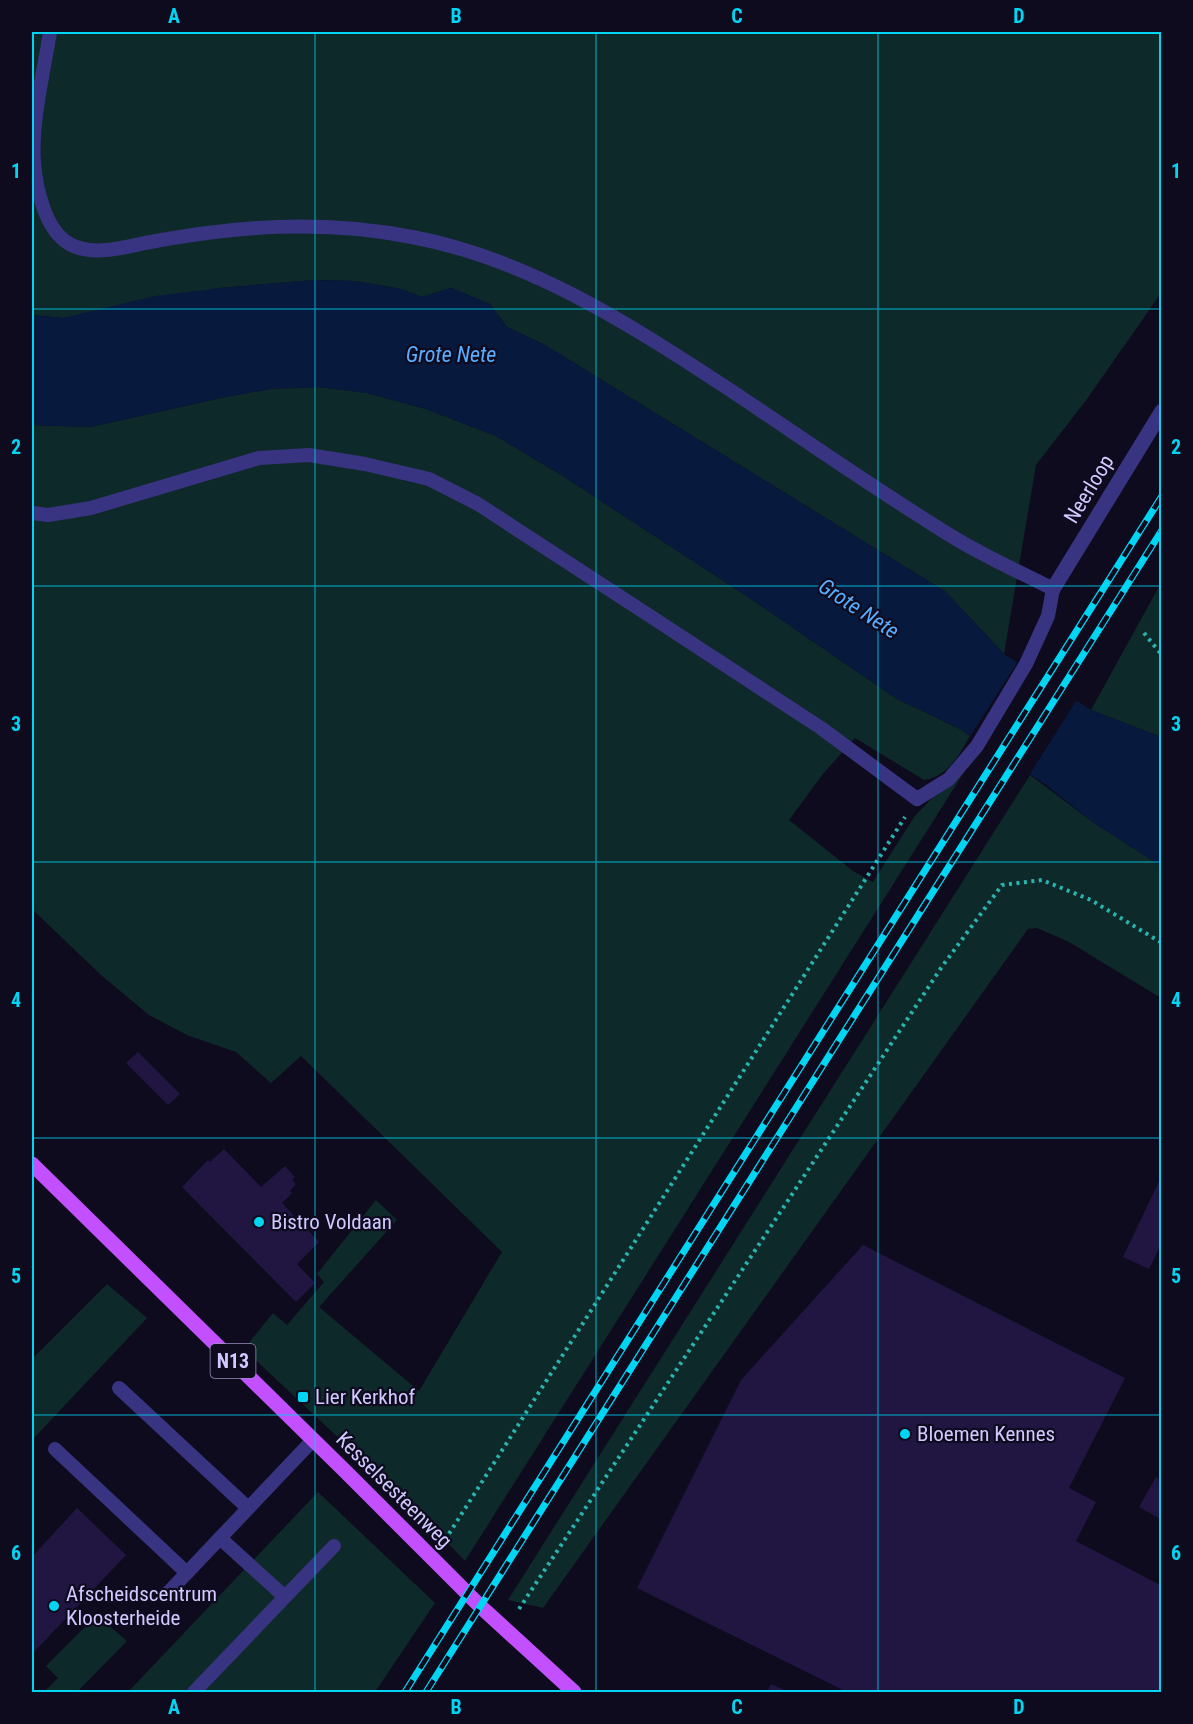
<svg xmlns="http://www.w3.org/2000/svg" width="1193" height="1724" viewBox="0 0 1193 1724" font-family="'Roboto Condensed',sans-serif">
  <rect width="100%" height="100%" fill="#0f0b1f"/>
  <g fill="#0e2929">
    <polygon points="32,32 1161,32 1161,293 1087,399 1036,465 1004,654 946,592 545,345 507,327 490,304 451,288 422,297 401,289 355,281 314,280 220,288 63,318 32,315"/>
    <path d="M319,387L367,393L426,409L496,436L563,476L748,597L897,699L960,729L970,736C959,755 948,777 924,780L855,738L823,774L789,820L853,871L873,882L914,817L980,747L465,1561L425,1519L244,1349L273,1313L287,1325L324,1282L317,1274L376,1200L397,1220L319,1307L419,1391L502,1252L301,1056L271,1083L236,1052L187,1035L149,1015L101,975L32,909V425L90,427L225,397L271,389Z"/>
    <polygon points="1161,583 1161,737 1091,710"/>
    <polygon points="1030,775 1094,823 1161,866 1161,998 1069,942 1037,928 1028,929 543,1608 508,1600"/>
    <polygon points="107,1284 147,1318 32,1440 32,1359"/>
    <polygon points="318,1492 435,1603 375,1692 128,1692"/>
    <polygon points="97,1615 127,1641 77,1692 44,1692 58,1678 46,1666"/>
  </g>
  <polygon fill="#07193d" points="314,280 355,281 401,289 422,297 451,288 490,304 507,327 545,345 946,592 1004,654 1091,710 1161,737 1161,866 1094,823 1045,784 960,729 897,699 748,597 563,476 496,436 426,409 367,393 319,387 271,389 225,397 90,427 32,425 32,315 63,318 155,296 220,288"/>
  <polygon fill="#0f0b1f" points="1019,660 1078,698 1028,777 969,738"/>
  <g fill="#201641">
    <polygon points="138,1052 180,1094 168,1105 126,1063"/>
    <polygon points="224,1149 261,1187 285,1166 295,1177 292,1180 296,1184 290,1191 292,1193 282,1203 319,1242 297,1264 315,1283 296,1302 182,1187 208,1160 210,1162"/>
    <polygon points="1162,1175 1162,1242 1149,1269 1123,1257"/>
    <polygon points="863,1245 1125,1378 1069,1488 1096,1502 1076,1541 1162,1586 1162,1692 847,1692 637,1588 741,1380"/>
    <polygon points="1156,1477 1162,1481 1162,1520 1139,1507"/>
    <polygon points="77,1508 126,1555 32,1654 32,1557"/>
    <polygon points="771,1684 789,1692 767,1692"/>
  </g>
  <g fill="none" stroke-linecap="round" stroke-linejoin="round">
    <g stroke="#27b5b0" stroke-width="4" stroke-dasharray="3 4.5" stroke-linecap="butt">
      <polyline points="1144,633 1162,655"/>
      <polyline points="445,1540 905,817"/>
      <polyline points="519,1609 941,968 1002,885 1042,880 1091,900 1162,943"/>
    </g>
    <g stroke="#393481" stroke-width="14">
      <path d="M32,513L48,515L91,508L259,458L309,455L365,464L429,479L478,504L650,616L821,728L917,799L949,779L977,746L1026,664L1048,616L1053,589C1018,571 981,555 948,534C872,487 798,435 724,386C628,323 526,258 412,237C322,219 235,226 145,243C122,248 90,257 68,243C45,229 36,188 34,162C31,122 44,71 50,32"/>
      <polyline points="119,1388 248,1508"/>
      <polyline points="55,1449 187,1573"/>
      <polyline points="165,1596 313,1440"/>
      <polyline points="285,1597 334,1546"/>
      <polyline points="194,1692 285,1597 220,1538"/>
    </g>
    <polyline stroke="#393481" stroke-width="15" points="1053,589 1162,411"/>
    <polyline stroke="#c250ff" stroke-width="15" points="32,1164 345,1471 481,1607 574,1692"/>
    <g stroke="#00d6f4" stroke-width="7">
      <g id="rail">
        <polyline points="405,1692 1162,496"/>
        <polyline points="426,1692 1162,530"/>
      </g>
    </g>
    <use href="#rail" stroke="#0f0b1f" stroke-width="4.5" stroke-dasharray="14" stroke-linecap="butt"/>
  </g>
  <path fill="none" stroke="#00d6f4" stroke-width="1.5" stroke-opacity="0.55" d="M315,32V1692M596,32V1692M878,32V1692M32,309H1162M32,586H1162M32,862H1162M32,1138H1162M32,1415H1162"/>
  <g fill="#00d6f4" stroke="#0f0b1f" stroke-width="2">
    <circle cx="259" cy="1222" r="6"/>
    <rect x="297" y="1391" width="12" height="12" rx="3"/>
    <circle cx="905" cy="1434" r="6"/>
    <circle cx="54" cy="1606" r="6"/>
  </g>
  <g text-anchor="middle" stroke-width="4.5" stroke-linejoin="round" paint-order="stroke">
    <rect fill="#0f0b1f" stroke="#9790bc" stroke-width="1.5" x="210.5" y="1344" width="45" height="34" rx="4.5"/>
    <g font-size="20" font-weight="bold" fill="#d1c9ff">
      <text x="233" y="1368">N13</text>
    </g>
    <g font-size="21" fill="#d1c9ff" stroke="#0f0b1f">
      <text transform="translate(1089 489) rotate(-59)" y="7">Neerloop</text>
      <text transform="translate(394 1490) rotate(45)" y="7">Kesselsesteenweg</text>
    </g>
    <g font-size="21" fill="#d1c9ff" stroke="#0f0b1f" text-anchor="start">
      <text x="271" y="1229">Bistro Voldaan</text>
      <text x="315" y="1404">Lier Kerkhof</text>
      <text x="917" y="1441">Bloemen Kennes</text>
      <text x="66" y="1601">Afscheidscentrum<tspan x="66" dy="24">Kloosterheide</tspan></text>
    </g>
    <g font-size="22" font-style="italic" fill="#57adff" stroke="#0f0b1f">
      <text x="451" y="362">Grote Nete</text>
      <text transform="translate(859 608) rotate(33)" y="8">Grote Nete</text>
    </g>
  </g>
  <rect width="1193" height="1724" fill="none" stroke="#0f0b1f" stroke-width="66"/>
  <rect x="33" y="33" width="1127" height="1658" fill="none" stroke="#00d6f4" stroke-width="2"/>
  <g font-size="20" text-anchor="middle" font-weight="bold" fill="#00d6f4">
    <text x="174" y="23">A</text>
    <text x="456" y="23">B</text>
    <text x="737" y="23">C</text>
    <text x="1019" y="23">D</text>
    <text x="16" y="178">1</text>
    <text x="1176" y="178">1</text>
    <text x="16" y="454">2</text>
    <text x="1176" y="454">2</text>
    <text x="16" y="731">3</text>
    <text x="1176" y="731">3</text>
    <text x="16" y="1007">4</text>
    <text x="1176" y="1007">4</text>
    <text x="16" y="1283">5</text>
    <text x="1176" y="1283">5</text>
    <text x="16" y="1560">6</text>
    <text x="1176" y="1560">6</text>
    <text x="174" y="1714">A</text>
    <text x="456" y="1714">B</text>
    <text x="737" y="1714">C</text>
    <text x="1019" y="1714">D</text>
  </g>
</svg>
